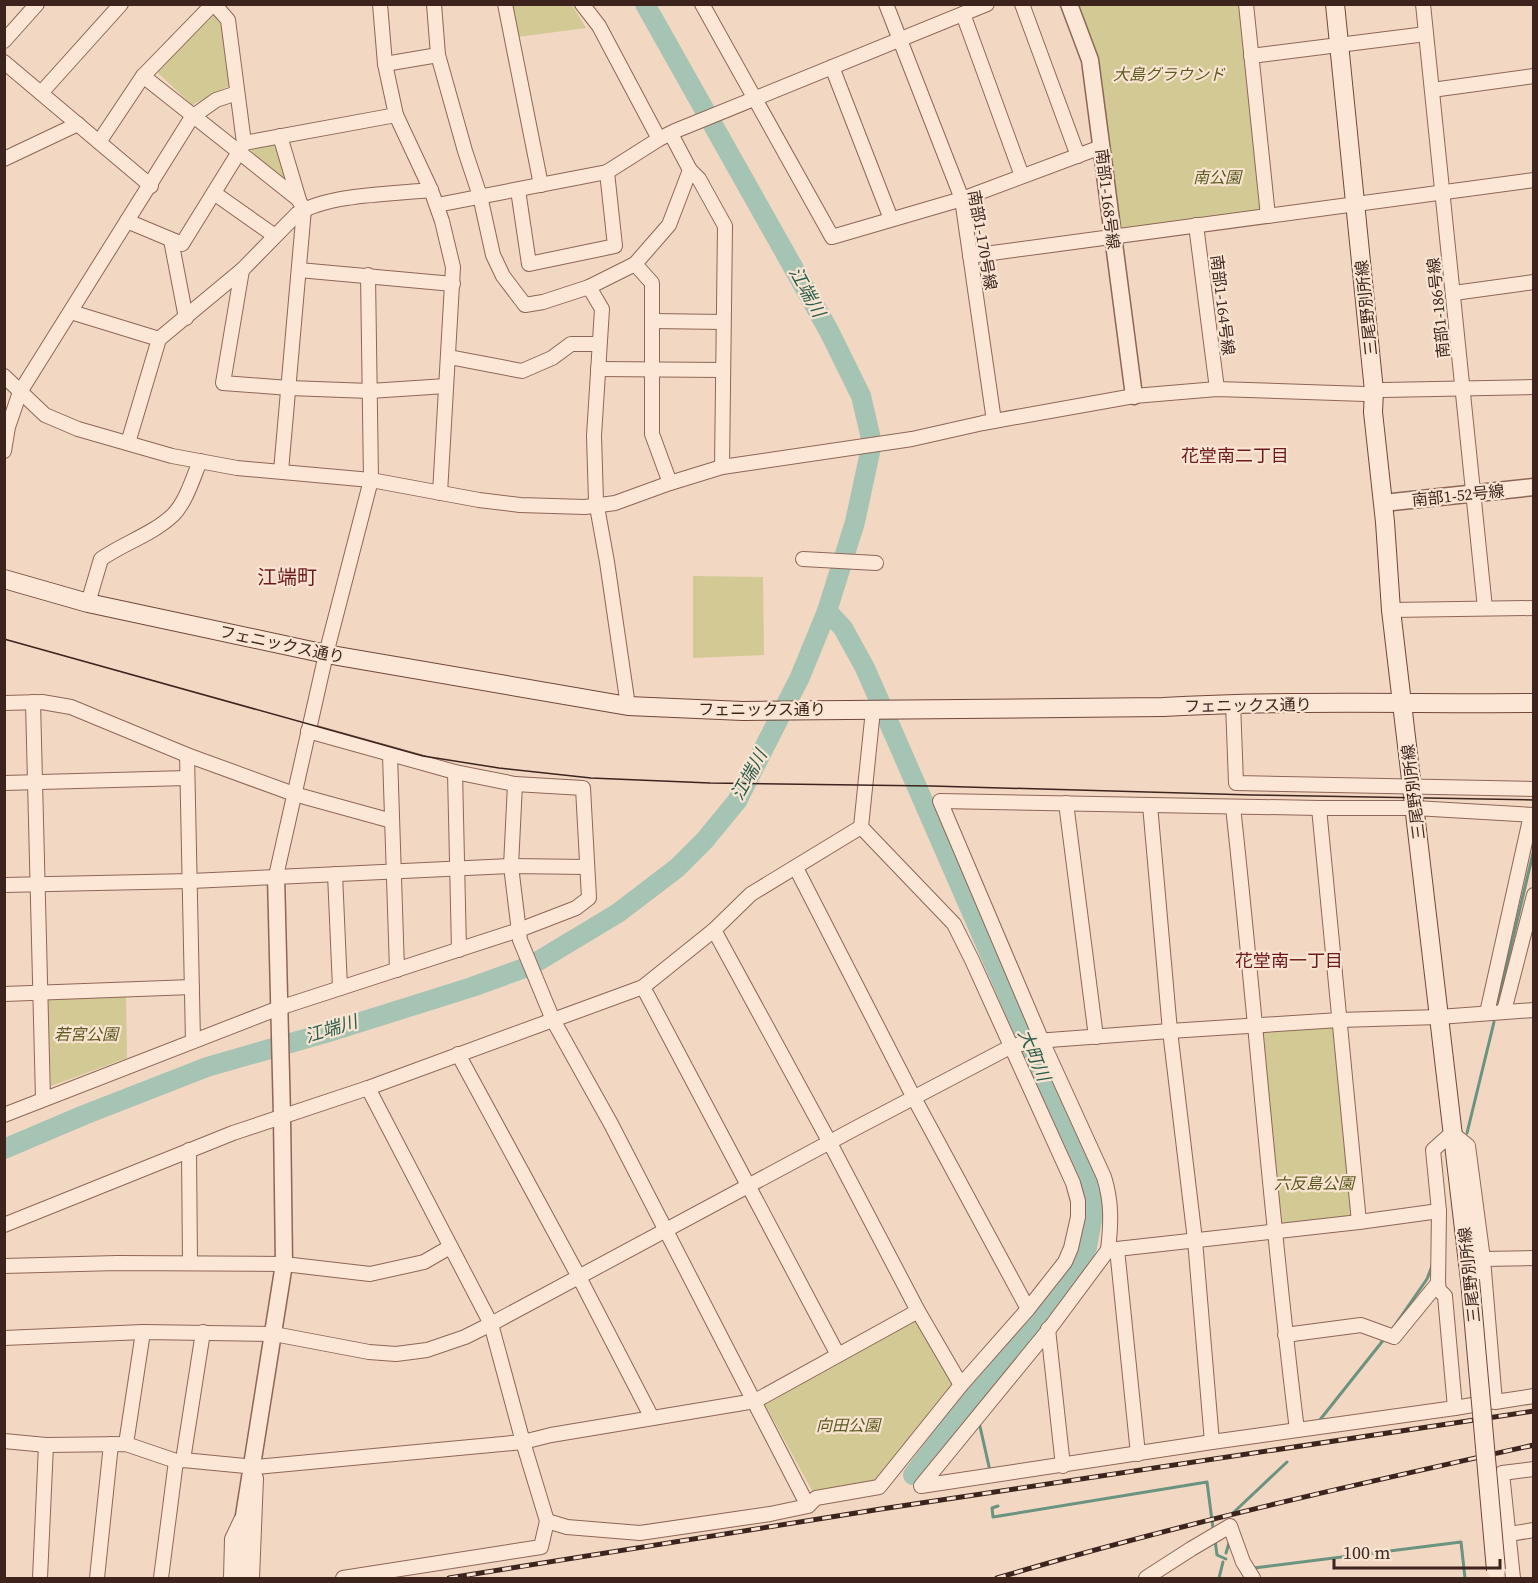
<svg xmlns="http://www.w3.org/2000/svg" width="1538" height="1583" viewBox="0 0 1538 1583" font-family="'Source Serif 4','Noto Sans JP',serif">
  <rect width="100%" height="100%" fill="#f2d7c2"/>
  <g fill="#d2c994">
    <polygon points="510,5 572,5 586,28 517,37"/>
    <polygon points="1077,5 1241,5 1261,209 1258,212 1121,230 1118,228"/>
    <polygon points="214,15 223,28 231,85 192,105 155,70"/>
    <polygon points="276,143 293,192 267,171 249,147"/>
    <polygon points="693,576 763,577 764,655 693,658"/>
    <polygon points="126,995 127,1058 51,1086 47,998"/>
    <polygon points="1336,1026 1355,1217 1280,1225 1263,1030"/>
    <polygon points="916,1316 961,1385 879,1487 816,1498 763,1401"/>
  </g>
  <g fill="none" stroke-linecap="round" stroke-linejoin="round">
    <g stroke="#6a947f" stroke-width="3">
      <polyline points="1498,1002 1534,849"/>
      <polyline points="1467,1133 1494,1022"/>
      <polyline points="1393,1328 1427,1279 1432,1266"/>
      <polyline points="963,1409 971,1416"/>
      <polyline points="1319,1421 1385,1338"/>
      <polyline points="979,1422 990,1471"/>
      <polyline points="998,1506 992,1508 993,1517 1207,1482 1213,1528"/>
      <polyline points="1233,1513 1287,1462"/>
      <polyline points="1215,1540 1217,1555 1226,1559"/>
      <polyline points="1226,1553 1230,1540"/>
      <polyline points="1254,1568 1461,1542 1465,1578"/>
      <polyline points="1219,1578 1223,1562"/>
    </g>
    <g stroke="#a5c4b3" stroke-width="20">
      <polyline points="827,611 843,628 865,668 1083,1167 1092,1198 1093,1214 1087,1247 1081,1261 1069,1279 963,1409 913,1475"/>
      <polyline points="4,1149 84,1115 207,1067 329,1032 472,987 530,966 618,913 677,868 705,840 737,801 800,677 827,611 855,522 872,443 861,396 829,331 645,4"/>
    </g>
    <g stroke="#8e6657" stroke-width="16">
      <g id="minor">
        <polyline points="214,4 228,20 244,143 239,152 298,199 304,209 281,471"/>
        <polyline points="380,4 385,64 396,115 431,190 442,221 453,267 440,493"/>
        <polyline points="434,4 438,55 465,151 480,196 493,255 503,276 525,305 543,302 589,287 635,264 669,225 690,170 671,134"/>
        <polyline points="505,4 541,185"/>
        <polyline points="582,4 599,26 659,139"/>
        <polyline points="702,4 832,237 962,199 1101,147"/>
        <polyline points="886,4 962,199 994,421"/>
        <polyline points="1022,4 1078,156"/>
        <polyline points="1246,4 1268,216"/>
        <polyline points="1423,4 1485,608"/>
        <polyline points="963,14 1022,176"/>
        <polyline points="4,41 37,4"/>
        <polyline points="1251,56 1426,34"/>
        <polyline points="4,62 151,186"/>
        <polyline points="385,64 438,55"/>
        <polyline points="832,67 891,219"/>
        <polyline points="1432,90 1534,76"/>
        <polyline points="41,93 121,4"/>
        <polyline points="280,136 299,200"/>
        <polyline points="99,142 143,76 213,4"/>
        <polyline points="244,143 396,115"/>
        <polyline points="4,159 78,124"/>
        <polyline points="690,170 699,179 725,226 722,467"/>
        <polyline points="518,190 529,264 615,246 607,172"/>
        <polyline points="214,193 275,236"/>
        <polyline points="437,205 607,172 659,139 675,131 987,4"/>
        <polyline points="127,221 182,244 239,152 143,76"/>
        <polyline points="1196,225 1217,389"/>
        <polyline points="171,240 186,318"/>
        <polyline points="970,256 1534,180"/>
        <polyline points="635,264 652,283 652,434 670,483"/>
        <polyline points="242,270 223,383 289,388 370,391 446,386"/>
        <polyline points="299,270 453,284"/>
        <polyline points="589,287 602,309 594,436 596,501 607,562 628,706"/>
        <polyline points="1454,293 1534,282"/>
        <path d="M71,312L159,339L242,270L297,214C328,194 393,194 431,190"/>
        <polyline points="653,321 723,322"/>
        <polyline points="449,357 522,371 552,358 571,344 599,344"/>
        <polyline points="598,369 723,370"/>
        <polyline points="4,376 45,415 78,429 172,456 237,468 371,480 479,500 520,505 585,507 615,503 670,483 722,467 912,439 983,423 1134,396 1217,389 1365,394 1383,390 1534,387"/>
        <polyline points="128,443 159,339"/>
        <polyline points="4,451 8,427 20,392 192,117 216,100 237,93"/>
        <polyline points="803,559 876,563"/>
        <path d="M88,603L101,559C124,543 153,534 173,515C186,502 193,478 200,461"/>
        <polyline points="1391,610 1534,608"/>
        <polyline points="33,702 43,1099"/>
        <polyline points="4,703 42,702 71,707 187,755 193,1041"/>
        <polyline points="1233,703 1236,783 1534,789"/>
        <polyline points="187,755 294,794 392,821"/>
        <polyline points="390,755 397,970"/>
        <polyline points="455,772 459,950"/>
        <polyline points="4,783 187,778"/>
        <polyline points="1066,803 1096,1037"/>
        <polyline points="1150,805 1170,1031 1195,1240 1212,1442"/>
        <path d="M1233,807C1256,1015 1271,1223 1297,1430"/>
        <polyline points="1319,808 1359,1222"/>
        <polyline points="861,827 873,710"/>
        <polyline points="796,868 914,1098 1028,1309"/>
        <polyline points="335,874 340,988"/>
        <polyline points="276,876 326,654 371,480 368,275"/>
        <polyline points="4,885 191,881 511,866 587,867"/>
        <polyline points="714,930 830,1143 918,1311 961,1385"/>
        <polyline points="643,987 838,1355"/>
        <polyline points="4,994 192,987"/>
        <polyline points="1504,1011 1534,895"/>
        <polyline points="1487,1013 1531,815"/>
        <polyline points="458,1054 579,1277 652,1418"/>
        <polyline points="4,1115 279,1008 519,930 576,908 589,898 583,788 515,784 455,772 308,731"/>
        <polyline points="189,1150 190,1263"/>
        <polyline points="4,1225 233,1133 368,1088 553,1020 520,940 511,866 515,784"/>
        <path d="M1117,1249L1108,1250C1111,1224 1112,1202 1104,1177L1042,1041L940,801L1319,808H1415L1534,815"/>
        <polyline points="1108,1250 1047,1332 921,1486 1212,1442 1455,1408 1445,1296 1439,1290 1438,1283 1439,1211 1433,1150 1452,1133 1468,1146 1483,1259 1534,1258"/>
        <polyline points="1483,1259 1495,1402 1534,1396"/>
        <polyline points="4,1266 117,1263 284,1264 370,1274 424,1262 450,1247"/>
        <polyline points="1048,1329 1063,1466"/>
        <polyline points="1285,1335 1361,1325 1394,1337 1438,1283"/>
        <polyline points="4,1338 143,1332 274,1334 369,1352 396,1354 427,1350 465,1337 491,1324 856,1128 1012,1046 1036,1041 1170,1031 1339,1020 1439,1017 1534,1010"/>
        <polyline points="1455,1408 1490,1402"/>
        <polyline points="4,1441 46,1445 126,1444 176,1461 183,1460 256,1467 523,1442 551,1435 755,1401 918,1311"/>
        <polyline points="126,1444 143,1332"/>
        <polyline points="1138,1454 1117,1249 1359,1222 1439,1211"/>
        <polyline points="183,1460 203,1332"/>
        <polyline points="547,1521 567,1527 640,1533 770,1514 808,1506 816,1498 879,1487 961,1385 1028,1309 1065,1262 1071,1248 1078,1217 1078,1201 1073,1183 972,960 954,924 861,827 751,894 714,930 643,987 553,1020 611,1124 808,1506"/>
        <polyline points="1509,1534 1534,1530"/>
        <polyline points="40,1578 46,1445"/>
        <polyline points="97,1578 111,1444"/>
        <polyline points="161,1578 176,1461"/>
        <polyline points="231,1578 232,1539 241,1520"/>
        <polyline points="252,1578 256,1478"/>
        <polyline points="343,1578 541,1547 547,1521 523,1442 491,1324 368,1088"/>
        <polyline points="1146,1578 1191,1549 1230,1526 1243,1562 1253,1578"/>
        <polyline points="1513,1578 1502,1473 1534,1469"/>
      </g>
    </g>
    <g stroke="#8e6657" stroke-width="19">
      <g id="tertiary">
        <polyline points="1069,4 1090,60 1134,396"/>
        <polyline points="1383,503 1534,487"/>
        <polyline points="242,1578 243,1522 284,1264 282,1116 276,876"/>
      </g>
    </g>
    <g stroke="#70473a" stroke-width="20">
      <g id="secondary">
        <polyline points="1335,4 1374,391 1373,412 1385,522 1391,610 1470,1280"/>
        <path d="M4,579L88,603L326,654L628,706L743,711L1163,707C1286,700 1410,704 1534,703"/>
      </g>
    </g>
    <use href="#minor" stroke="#fce7d6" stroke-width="14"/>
    <use href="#tertiary" stroke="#fce7d6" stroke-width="16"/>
    <use href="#secondary" stroke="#fce7d6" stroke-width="18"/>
    <polyline stroke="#3c241d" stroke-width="1.5" points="4,639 423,756 499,768 591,778 710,783 932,786 1252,795 1534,800"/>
    <g stroke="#3c241d" stroke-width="5">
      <g id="rail">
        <polyline points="449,1578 881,1509 1534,1411"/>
        <path d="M997,1578C1174,1525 1353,1485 1534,1445"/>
      </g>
    </g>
    <use href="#rail" stroke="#f9e4d2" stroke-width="3" stroke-dasharray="9" stroke-linecap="butt"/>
    <g stroke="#70473a" stroke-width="20" stroke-linecap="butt">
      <polyline id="secondary-bridge" points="1470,1280 1496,1570"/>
    </g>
    <use href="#secondary-bridge" stroke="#fce7d6" stroke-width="18"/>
  </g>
  <g text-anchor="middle" stroke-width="4.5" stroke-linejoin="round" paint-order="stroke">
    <g font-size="16" font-style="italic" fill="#5b5a21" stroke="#f9e4d2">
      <text x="1169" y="80">大島グラウンド</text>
      <text x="1217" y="183">南公園</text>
      <text x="86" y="1040">若宮公園</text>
      <text x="1314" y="1189">六反島公園</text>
      <text x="848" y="1431">向田公園</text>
    </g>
    <g font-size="16" fill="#3c241d" stroke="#f9e4d2">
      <text transform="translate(1108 199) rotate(83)" y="6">南部1-168号線</text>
      <text transform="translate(983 240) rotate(80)" y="6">南部1-170号線</text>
      <text transform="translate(1223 305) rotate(83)" y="6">南部1-164号線</text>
      <text transform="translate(1366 308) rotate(-96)" y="6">三尾野別所線</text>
      <text transform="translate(1438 308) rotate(-96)" y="6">南部1-186号線</text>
      <text transform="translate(1458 495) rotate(-6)" y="6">南部1-52号線</text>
      <text transform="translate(282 644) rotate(12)" y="6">フェニックス通り</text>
      <text transform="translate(1248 705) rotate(-1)" y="6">フェニックス通り</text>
      <text x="762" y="715">フェニックス通り</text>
      <text transform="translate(1413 792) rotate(-97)" y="6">三尾野別所線</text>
      <text transform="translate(1469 1275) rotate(-96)" y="6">三尾野別所線</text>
    </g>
    <g font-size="18" font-style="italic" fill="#2a5e4d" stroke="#f9e4d2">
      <text transform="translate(807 292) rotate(61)" y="6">江端川</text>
      <text transform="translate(749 775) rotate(-61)" y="6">江端川</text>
      <text transform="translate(331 1029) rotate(-17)" y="6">江端川</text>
      <text transform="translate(1034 1055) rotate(67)" y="6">大町川</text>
    </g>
    <g font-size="18" fill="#6d181c" stroke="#f9e4d2">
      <text x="1235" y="462">花堂南二丁目</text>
      <text x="1289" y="967">花堂南一丁目</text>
    </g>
    <g font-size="20" fill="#6d181c" stroke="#f9e4d2">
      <text x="287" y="584">江端町</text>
    </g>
  </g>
  <rect width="1538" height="1583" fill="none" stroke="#3c241d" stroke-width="12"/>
  <path d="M1334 1559v9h166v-9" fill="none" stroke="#3c241d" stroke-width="3"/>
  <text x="1343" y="1559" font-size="18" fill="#3c241d" stroke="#f9e4d2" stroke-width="4.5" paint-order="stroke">100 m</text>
</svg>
